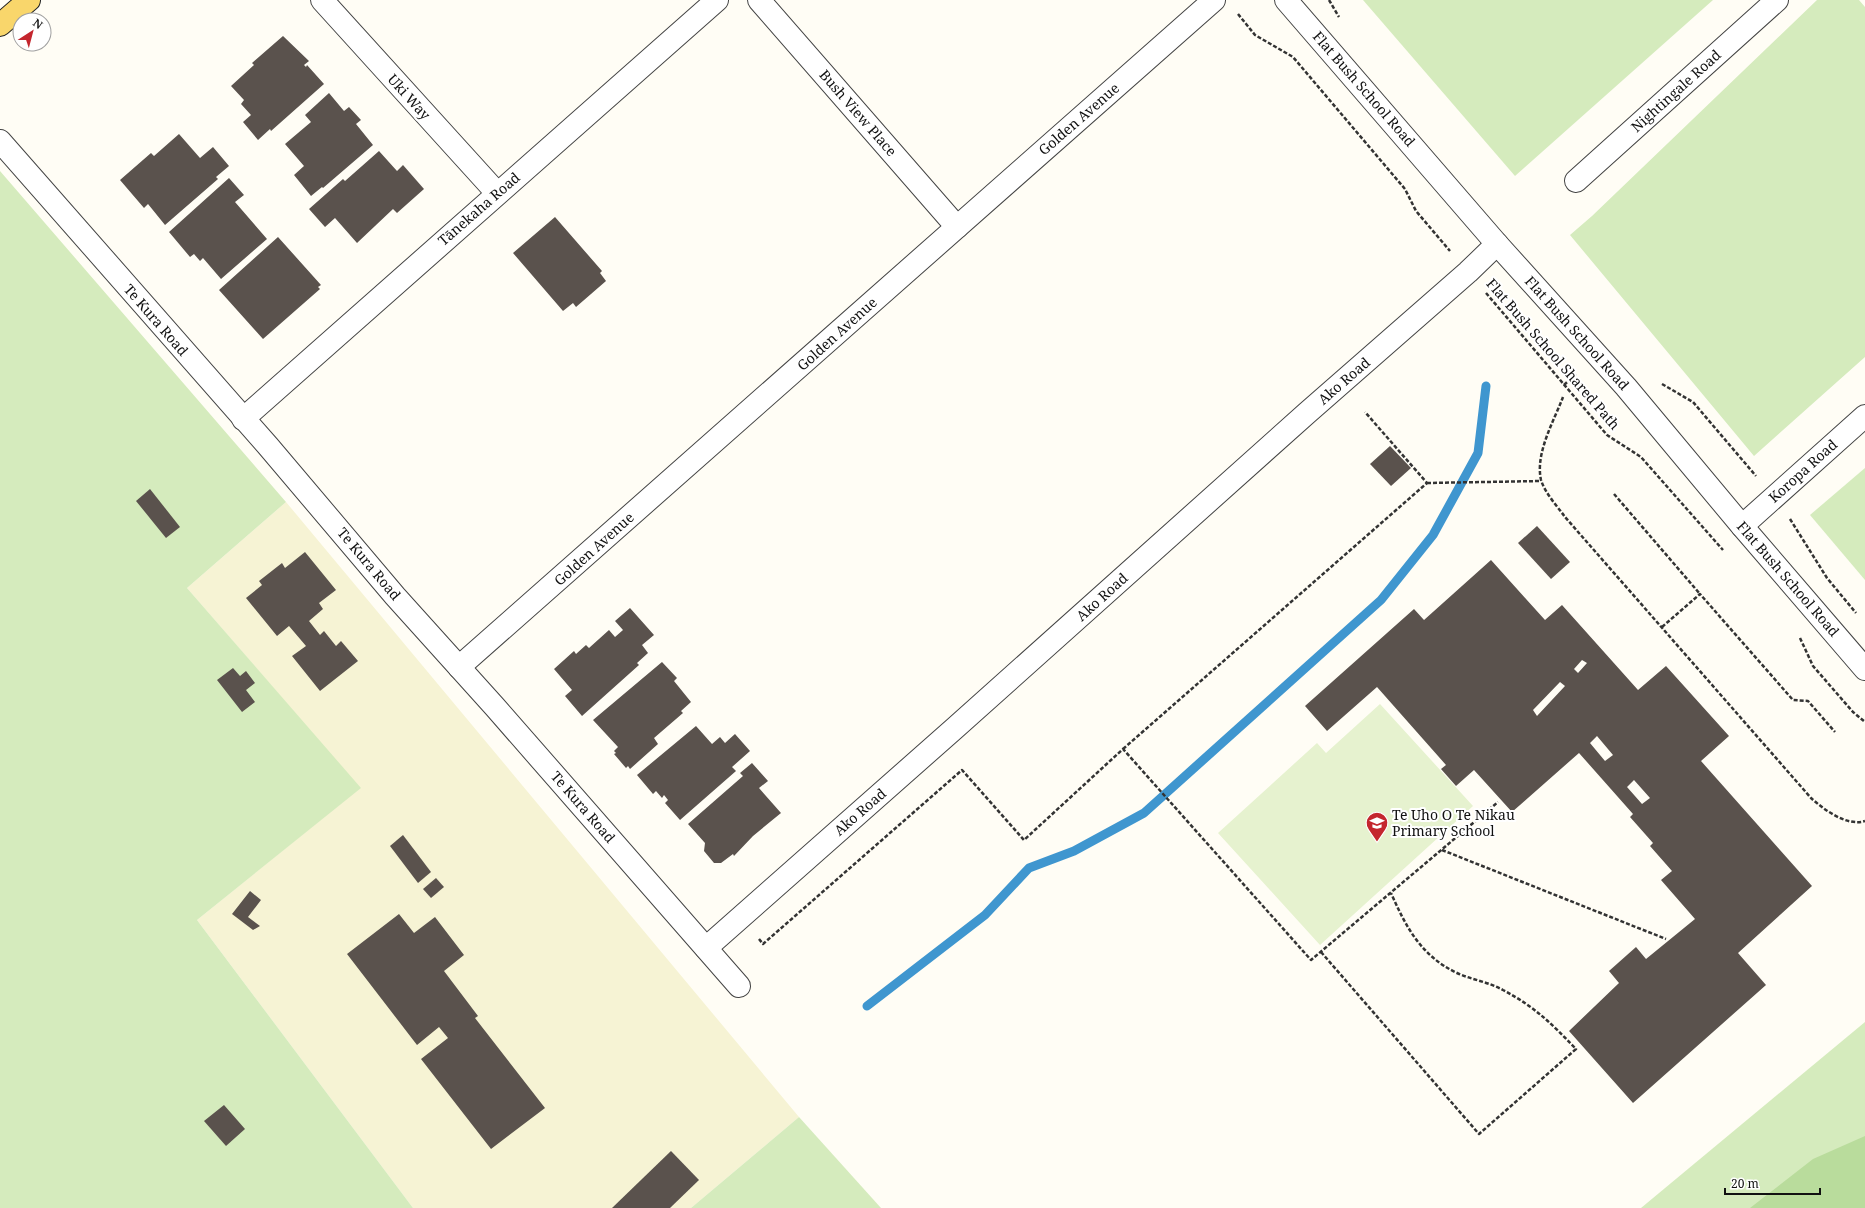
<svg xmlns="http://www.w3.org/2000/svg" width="1865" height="1208" viewBox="0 0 1865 1208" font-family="'Noto Serif',serif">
  <rect width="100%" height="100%" fill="#fffdf5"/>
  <polygon fill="#f6f3d4" points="286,502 799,1117 691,1208 413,1208 197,920 360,788 187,588"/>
  <g fill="#d5ebbd">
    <polygon points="1363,0 1713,0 1515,176"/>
    <polygon points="1817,0 1859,0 1865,7 1865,357 1754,456 1570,235 1592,216"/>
    <polygon points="0,171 286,502 187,588 361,788 197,920 413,1208 0,1208"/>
    <polygon points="1865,468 1865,580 1810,515"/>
    <polygon points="1865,1022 1865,1208 1641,1208"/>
    <polygon points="799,1117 881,1208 691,1208"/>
  </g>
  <polygon fill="#b9dc9c" points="1865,1136 1865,1208 1750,1208 1813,1159"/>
  <polygon fill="#e6f2cf" points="1380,704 1473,806 1320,945 1218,833 1317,743 1326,753"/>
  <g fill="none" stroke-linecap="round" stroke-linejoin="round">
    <polyline stroke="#3f96cf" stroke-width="9" points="867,1006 985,915 1029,868 1074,851 1144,813 1381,600 1433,535 1478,453 1486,386"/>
  </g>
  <g fill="#5a524d" fill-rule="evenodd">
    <polygon points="283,36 309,61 304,65 306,67 307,65 324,84 271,131 270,129 258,140 243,122 251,115 241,104 244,100 231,86 254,65 252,63"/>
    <polygon points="329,93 344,111 349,107 361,120 356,124 373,145 323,188 322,187 311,196 294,175 304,166 285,144 311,122 305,115"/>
    <polygon points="179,134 200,158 213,147 229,166 216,177 218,179 165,225 148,204 144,208 120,180 151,153 154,156"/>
    <polygon points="379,151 397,171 403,165 424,189 397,213 393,209 357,243 335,218 325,227 309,209 343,179 345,181"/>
    <polygon points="229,178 244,195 235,202 267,239 221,279 203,258 200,261 194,254 190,257 169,232"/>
    <polygon points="555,217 602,271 600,273 606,281 576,307 573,303 563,311 513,253"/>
    <polygon points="278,237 321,285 318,287 320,289 263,339 219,290"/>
    <polygon points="1390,446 1411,468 1391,486 1370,464"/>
    <polygon points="150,489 180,527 166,538 136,501"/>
    <polygon points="1537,526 1570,562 1551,579 1518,543"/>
    <polygon points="305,552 336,590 319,603 323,609 309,621 320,635 324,631 336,646 341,641 358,661 320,691 292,656 306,646 289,626 277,636 246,598 262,585 259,581 282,563 285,568"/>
    <path d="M1491,560L1545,620L1562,605L1638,690L1666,666L1729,736L1701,761L1812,886L1738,953L1766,985L1633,1103L1569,1031L1619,983L1609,971L1636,947L1646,959L1695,919L1661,880L1672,871L1650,846L1653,843L1630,817L1633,814L1579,753L1512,812L1474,770L1456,786L1441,769L1446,765L1377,687L1327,731L1305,706L1414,609L1424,620ZM1582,660L1587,663L1578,673L1574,669ZM1560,682L1565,686L1537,716L1533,710ZM1597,736L1613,755L1605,761L1590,743ZM1634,780L1650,798L1642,804L1627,787Z"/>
    <polygon points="630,608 654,635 642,645 648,653 637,663 639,665 582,716 565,696 572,690 554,669 574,651 576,654 586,645 589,648 609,630 615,637 623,630 615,621"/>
    <polygon points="662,662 677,678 674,681 691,702 681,711 683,713 654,738 658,744 630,769 628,766 626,768 614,754 616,753 614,751 618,747 593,720"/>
    <polygon points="233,668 240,676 246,671 255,683 246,690 255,702 242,712 217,680"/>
    <polygon points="696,726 712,744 720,737 725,743 735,734 750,751 732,767 736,771 680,820 665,803 668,800 664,795 662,798 656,791 653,794 637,775"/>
    <polygon points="752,763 768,781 759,788 781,813 753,836 734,856 733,854 721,863 714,863 704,851 705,843 688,824 743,776 740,773"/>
    <polygon points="403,835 431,872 418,883 390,846"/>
    <polygon points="436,878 444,887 431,898 423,889"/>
    <polygon points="250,891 261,900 248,917 260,926 253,930 232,914"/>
    <polygon points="399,914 414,933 435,917 464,955 444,971 478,1016 475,1018 545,1108 491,1149 421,1059 448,1038 439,1027 417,1045 347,954"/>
    <polygon points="224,1105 245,1129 226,1146 204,1121"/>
    <polygon points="671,1151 699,1180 670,1208 612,1208"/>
  </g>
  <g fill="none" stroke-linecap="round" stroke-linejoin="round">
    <g stroke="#444" stroke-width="24">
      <g id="minor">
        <polyline points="322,0 497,193"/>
        <polyline points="759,0 957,227"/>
        <polyline points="1286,0 1497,244 1626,387 1742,526 1865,669"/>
        <polyline points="0,141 268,446 395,596 495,707 739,986"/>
        <polyline points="1576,181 1777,0"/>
        <polyline points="243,419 717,0"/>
        <polyline points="1742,526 1865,416"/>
        <polyline points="459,667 1214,0"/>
        <polyline points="706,948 955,728 1307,413 1468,272 1497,244"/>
      </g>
    </g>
    <g stroke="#222" stroke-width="24">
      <polyline id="major" points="0,25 29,0"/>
    </g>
    <g stroke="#333" stroke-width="2.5" stroke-dasharray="4 2" stroke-linecap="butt">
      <polyline points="1329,0 1339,17"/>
      <polyline points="1238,14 1255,35 1293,57 1405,189 1416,211 1450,251"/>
      <polyline points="1486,293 1607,435 1641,457 1723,550"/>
      <polyline points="1662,384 1693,402 1756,476"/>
      <polyline points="1564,385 1577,373"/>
      <path d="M1563,397C1554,421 1535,453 1541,480C1545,493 1557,506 1565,517L1811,798C1823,809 1847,827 1865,821"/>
      <polyline points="1427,483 1541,481"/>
      <polyline points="1614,494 1700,594"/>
      <polyline points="1790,519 1827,578 1856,613"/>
      <polyline points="1662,627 1700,594 1793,700 1808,701 1835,732"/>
      <polyline points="1800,638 1813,666 1853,712 1865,722"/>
      <polyline points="1123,749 1427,483 1365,412"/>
      <polyline points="1442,850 1666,939"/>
      <polyline points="759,939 763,944 962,770 1024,840 1123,749 1311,960 1498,802"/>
      <path d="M1321,952L1479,1134L1576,1049C1551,1023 1535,1007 1503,990C1489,982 1472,980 1457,973C1421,956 1406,927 1391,893"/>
    </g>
    <use href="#minor" stroke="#fff" stroke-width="22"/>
    <use href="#major" stroke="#f9d66b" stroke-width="22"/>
  </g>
  <defs>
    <g id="school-pin" transform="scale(1.15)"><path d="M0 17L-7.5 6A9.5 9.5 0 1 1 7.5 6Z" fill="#c4262e" stroke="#fff"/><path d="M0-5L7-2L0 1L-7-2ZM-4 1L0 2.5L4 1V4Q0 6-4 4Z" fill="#fff"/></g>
  </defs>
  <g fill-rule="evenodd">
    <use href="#school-pin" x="1377" y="823"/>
  </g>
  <g text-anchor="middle" stroke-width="4" stroke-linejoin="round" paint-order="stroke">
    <g font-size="14" fill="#111" stroke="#fff">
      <text transform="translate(1364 89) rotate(49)" y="5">Flat Bush School Road</text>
      <text transform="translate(1676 91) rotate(-42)" y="5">Nightingale Road</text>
      <text transform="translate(409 97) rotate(48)" y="5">Uki Way</text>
      <text transform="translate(858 113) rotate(49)" y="5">Bush View Place</text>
      <text transform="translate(1079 119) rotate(-41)" y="5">Golden Avenue</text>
      <text transform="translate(479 209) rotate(-41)" y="5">Tānekaha Road</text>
      <text transform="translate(156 320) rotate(49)" y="5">Te Kura Road</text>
      <text transform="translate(1577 333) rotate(48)" y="5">Flat Bush School Road</text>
      <text transform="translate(837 334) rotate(-42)" y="5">Golden Avenue</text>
      <text transform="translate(1553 354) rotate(49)" y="5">Flat Bush School Shared Path</text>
      <text transform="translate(1344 381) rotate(-41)" y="5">Ako Road</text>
      <text transform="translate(1803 471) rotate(-42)" y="5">Koropa Road</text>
      <text transform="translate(594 549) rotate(-42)" y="5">Golden Avenue</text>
      <text transform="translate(369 564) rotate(50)" y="5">Te Kura Road</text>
      <text transform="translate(1788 579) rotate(49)" y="5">Flat Bush School Road</text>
      <text transform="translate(1102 597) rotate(-42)" y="5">Ako Road</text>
      <text transform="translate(583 807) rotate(49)" y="5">Te Kura Road</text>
      <text transform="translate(860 812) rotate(-41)" y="5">Ako Road</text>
    </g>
    <g font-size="14" fill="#111" stroke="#fff" text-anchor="start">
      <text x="1392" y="820">Te Uho O Te Nikau<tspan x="1392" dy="16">Primary School</tspan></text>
    </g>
  </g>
  <g transform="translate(32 32) rotate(36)"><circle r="19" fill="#ffffff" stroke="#a0a0a0"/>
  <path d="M0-3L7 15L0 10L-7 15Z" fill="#c4262e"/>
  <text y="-6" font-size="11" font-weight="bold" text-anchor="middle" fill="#111111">N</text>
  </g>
  <path d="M1725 1188v6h95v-6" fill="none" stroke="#111111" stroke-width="2"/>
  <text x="1731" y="1188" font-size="12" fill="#111111" stroke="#ffffff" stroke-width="3" paint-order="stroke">20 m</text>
</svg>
